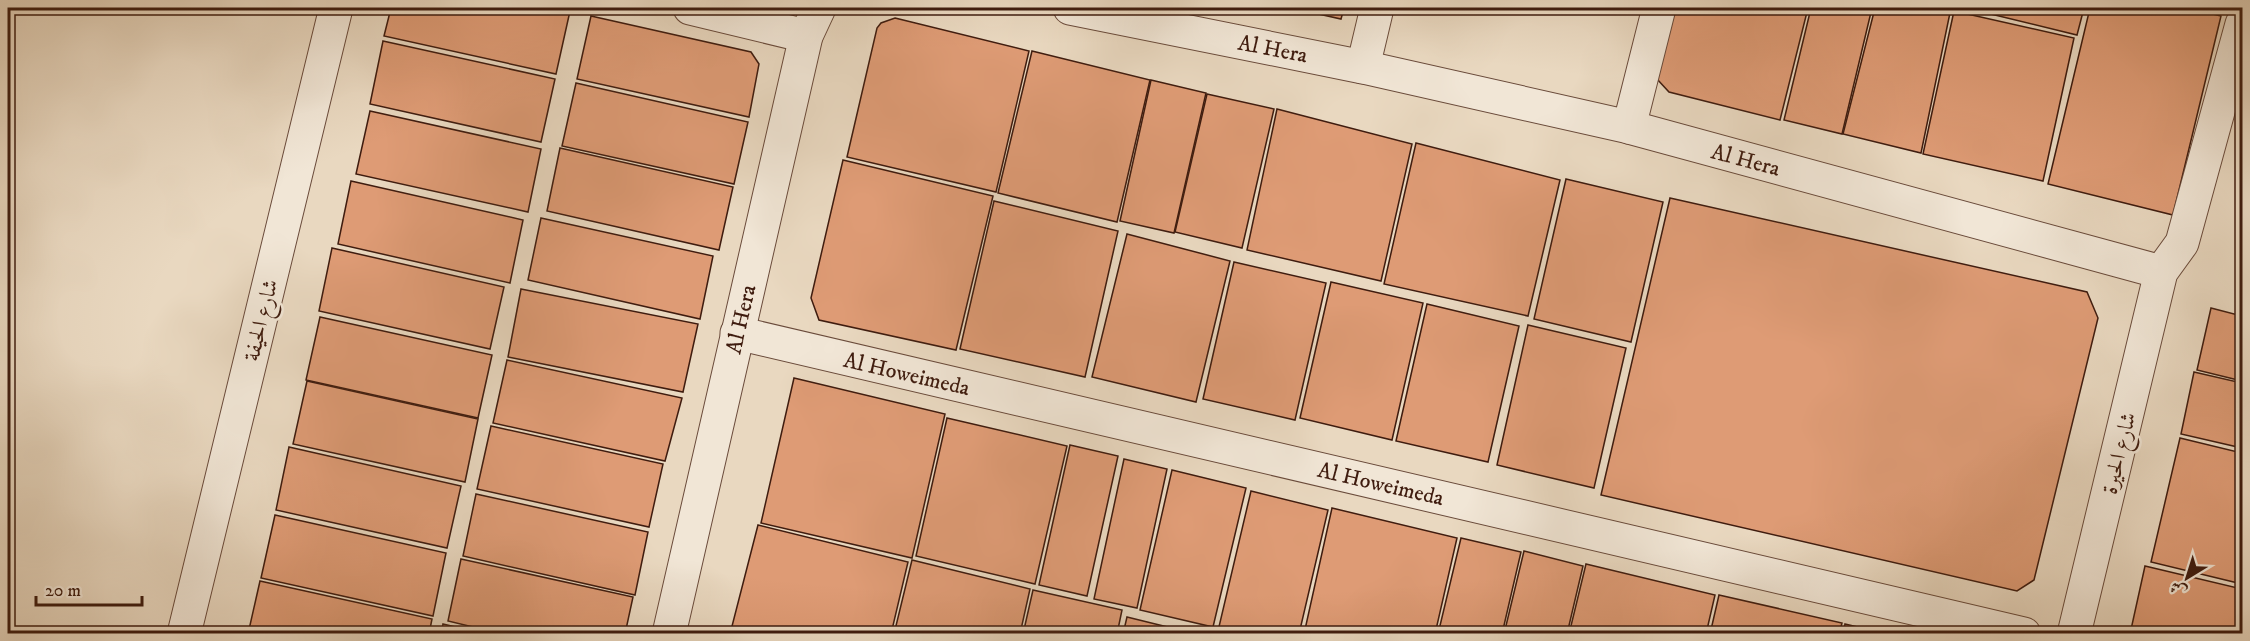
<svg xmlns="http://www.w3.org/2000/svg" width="2250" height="641" viewBox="0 0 2250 641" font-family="'IM FELL DW Pica',Amiri,serif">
  <rect width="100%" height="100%" fill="#e9d8c0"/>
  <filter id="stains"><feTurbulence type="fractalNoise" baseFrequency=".00333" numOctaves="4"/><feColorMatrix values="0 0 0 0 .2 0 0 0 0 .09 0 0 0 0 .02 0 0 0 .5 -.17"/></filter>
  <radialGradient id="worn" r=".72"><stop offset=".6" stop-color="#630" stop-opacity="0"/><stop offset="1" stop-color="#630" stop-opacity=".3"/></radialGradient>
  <g fill="#de9b75" stroke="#3f1c0f" stroke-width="1.5">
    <polygon points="391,8 553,8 570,11 556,74 384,36"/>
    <polygon points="1292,8 1344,8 1341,19"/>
    <polygon points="1674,8 1808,8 1780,120 1669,92 1657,79"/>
    <polygon points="1811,8 1872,8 1842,134 1784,120"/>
    <polygon points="1875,8 1951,8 1921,153 1843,134"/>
    <polygon points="1966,8 2084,8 2077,35"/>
    <polygon points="2090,8 2188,8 2221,16 2173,215 2048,184"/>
    <polygon points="2198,8 2222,8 2220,13"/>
    <polygon points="1954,11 2074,38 2043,181 1923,154"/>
    <polygon points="591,16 751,52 759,64 749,117 577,79"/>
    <polygon points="895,18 1029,51 996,192 847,157 877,28 881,23"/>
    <polygon points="383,41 555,79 541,142 370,104"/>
    <polygon points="1032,51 1150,80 1117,222 998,193"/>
    <polygon points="1151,80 1206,93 1174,233 1120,221"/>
    <polygon points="576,83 748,122 734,184 562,146"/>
    <polygon points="1207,94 1274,109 1242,248 1175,232"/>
    <polygon points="1277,109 1412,144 1381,281 1247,250"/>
    <polygon points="370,111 541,149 528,212 356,174"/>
    <polygon points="1416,143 1560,180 1528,316 1384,284"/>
    <polygon points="560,148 733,187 719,250 547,211"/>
    <polygon points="843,160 993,196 956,350 819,320 811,298"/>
    <polygon points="1566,179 1663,202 1631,342 1534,319"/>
    <polygon points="351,181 523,220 510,283 338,244"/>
    <polygon points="1670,198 2087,292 2098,318 2034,580 2017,591 1601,495"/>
    <polygon points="994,201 1118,231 1085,377 960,349"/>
    <polygon points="541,218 713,256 700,319 528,280"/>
    <polygon points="1127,234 1230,261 1196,402 1092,377"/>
    <polygon points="332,248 504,287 490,349 319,311"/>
    <polygon points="1234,262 1326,283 1295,420 1203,399"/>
    <polygon points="1331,282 1423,303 1392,440 1300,418"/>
    <polygon points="521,289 698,324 683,392 508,357"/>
    <polygon points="1427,304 1519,326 1488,462 1396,441"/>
    <polygon points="2211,308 2242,316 2242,381 2197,370"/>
    <polygon points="320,317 492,355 478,418 306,380"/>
    <polygon points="1528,325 1626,348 1594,488 1497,465"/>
    <polygon points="507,360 682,398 665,461 493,423"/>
    <polygon points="2194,372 2242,383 2242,448 2181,434"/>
    <polygon points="794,378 945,414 912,558 761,523"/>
    <polygon points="307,381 478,419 465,482 293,444"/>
    <polygon points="947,418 1067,446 1035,584 916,556"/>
    <polygon points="491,426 663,464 649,527 477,489"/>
    <polygon points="2180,438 2242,453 2242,584 2151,562"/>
    <polygon points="1070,445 1118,456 1087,596 1039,585"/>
    <polygon points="289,447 461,486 447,548 276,510"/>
    <polygon points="1124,459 1167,469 1137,608 1094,599"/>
    <polygon points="1172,470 1246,488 1213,627 1140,610"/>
    <polygon points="1251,491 1328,510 1299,634 1230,634 1218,631"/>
    <polygon points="476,494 648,532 635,595 463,556"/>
    <polygon points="1332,508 1457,538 1435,634 1304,634"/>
    <polygon points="275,515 446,553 433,616 261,578"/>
    <polygon points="758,525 908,562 891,634 730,634"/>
    <polygon points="1461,538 1521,552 1502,634 1438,634"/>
    <polygon points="1524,551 1583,566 1567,634 1504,634"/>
    <polygon points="461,559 633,597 625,634 502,634 448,621"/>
    <polygon points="912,560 1030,589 1020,634 894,634"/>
    <polygon points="1586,564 1715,595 1706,634 1569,634"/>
    <polygon points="2145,566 2242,589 2242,634 2130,634"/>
    <polygon points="260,581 432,619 429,634 248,634"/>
    <polygon points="1033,590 1122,610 1117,634 1023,634"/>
    <polygon points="1719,595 1842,623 1839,634 1710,634"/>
    <polygon points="1127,617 1196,634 1123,634"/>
    <polygon points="443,624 485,634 441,634"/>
    <polygon points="1845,624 1887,634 1843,634"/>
  </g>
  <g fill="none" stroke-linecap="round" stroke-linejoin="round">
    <g stroke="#6a4b3b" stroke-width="35">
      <g id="minor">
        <polyline points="690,8 806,36"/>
        <polyline points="1070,8 1363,67 1629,127 2161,272"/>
        <polyline points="1363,67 1377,8"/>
        <polyline points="1629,127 1659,8"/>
        <polyline points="737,333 2024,634"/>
        <polyline points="184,634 336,8"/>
        <polyline points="669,634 806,36 819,8"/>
        <polyline points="2074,634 2161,272 2182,243 2242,24"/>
      </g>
    </g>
    <use href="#minor" stroke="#f1e6d6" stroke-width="33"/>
  </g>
  <g text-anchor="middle" stroke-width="5" stroke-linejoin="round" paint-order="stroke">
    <g font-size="22" fill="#3f1c0f" stroke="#f1e6d6">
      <text transform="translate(1273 48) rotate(11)" y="8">Al Hera</text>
      <text transform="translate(1746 159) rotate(15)" y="8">Al Hera</text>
      <text transform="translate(740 319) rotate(-77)" y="8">Al Hera</text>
      <text transform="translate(260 320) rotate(-76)" y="8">شارع الحيفة</text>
      <text transform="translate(907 373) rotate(13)" y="8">Al Howeimeda</text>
      <text transform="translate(2118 453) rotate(-76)" y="8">شارع الحيرة</text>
      <text transform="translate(1381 483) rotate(13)" y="8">Al Howeimeda</text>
    </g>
  </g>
  <rect width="2250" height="641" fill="none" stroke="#e9d8c0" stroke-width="30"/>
  <rect x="9" y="9" width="2232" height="623" fill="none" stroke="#3f1c0f" stroke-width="3"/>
  <rect x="15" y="15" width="2220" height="611" fill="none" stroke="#3f1c0f" stroke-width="1.5"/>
  <g transform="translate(2187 578) rotate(218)" stroke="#f1e6d6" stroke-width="4.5" paint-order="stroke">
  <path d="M0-4.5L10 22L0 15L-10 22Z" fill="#3f1c0f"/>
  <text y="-9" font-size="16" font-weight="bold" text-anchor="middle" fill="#3f1c0f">ش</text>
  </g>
  <path d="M36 596v9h106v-9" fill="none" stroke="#3f1c0f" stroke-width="3"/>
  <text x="45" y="596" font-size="18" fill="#3f1c0f" stroke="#f1e6d6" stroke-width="4.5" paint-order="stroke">20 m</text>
  <rect width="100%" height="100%" filter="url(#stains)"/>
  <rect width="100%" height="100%" fill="url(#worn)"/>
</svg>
